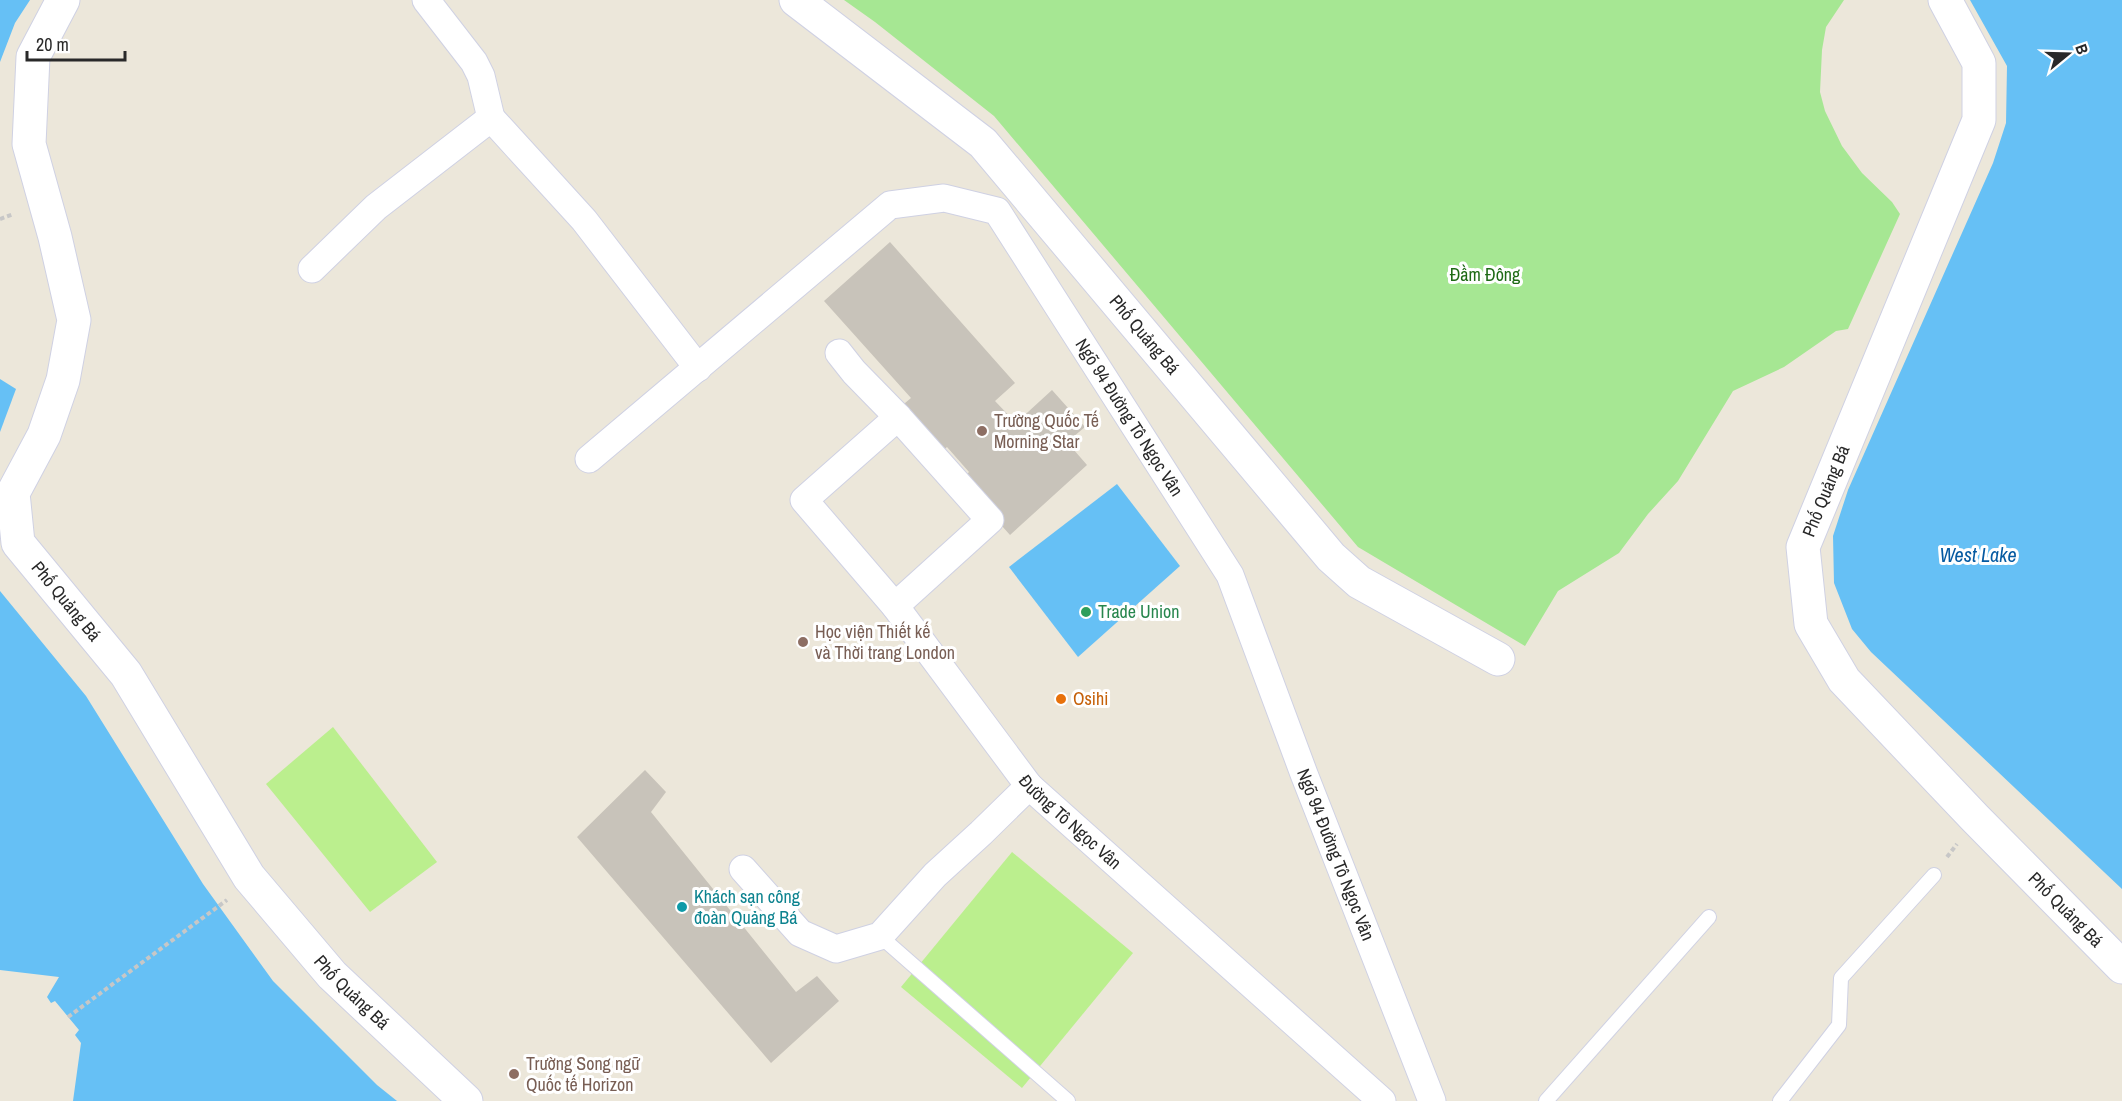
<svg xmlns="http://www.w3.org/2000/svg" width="2122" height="1101" viewBox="0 0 2122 1101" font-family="'Archivo Narrow',sans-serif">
  <rect width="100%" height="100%" fill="#ece7da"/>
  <polygon fill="#a6e793" points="844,0 1844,0 1826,27 1822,50 1820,92 1825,111 1842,146 1862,173 1892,202 1900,214 1848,329 1836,331 1784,367 1733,391 1678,481 1648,514 1619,553 1558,591 1525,646 1358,547 994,116 875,22"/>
  <g fill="#bbef8e">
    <polygon points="333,727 437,862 370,912 266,784"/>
    <polygon points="1012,852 1133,953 1022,1088 901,987"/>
  </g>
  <g fill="#66c0f5">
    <polygon points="0,0 30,0 15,23 0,62"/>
    <polygon points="1970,0 2122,0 2122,889 1871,652 1852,629 1834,583 1833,536 1848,490 1993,163 2006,123 2007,66"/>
    <polygon points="0,379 16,389 0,432"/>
    <polygon points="1117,484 1180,566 1078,657 1009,567"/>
    <polygon points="0,591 86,696 203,884 273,981 377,1085 397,1101 0,1101"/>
  </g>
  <polygon fill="#ece7da" points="0,970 59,977 47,997 51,1003 55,1001 79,1030 75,1035 81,1043 73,1101 0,1101"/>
  <g fill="#c8c3ba">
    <polygon points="890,242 1015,383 995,401 1016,423 1052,390 1085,427 1067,442 1087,465 1010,535 961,480 969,472 947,447 940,453 899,408 911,398 824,301"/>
    <polygon points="645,770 666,792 651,812 796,992 817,976 839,1001 771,1063 577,837"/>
  </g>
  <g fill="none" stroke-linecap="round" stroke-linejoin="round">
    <g stroke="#cfd1e3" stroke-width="16">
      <g id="service">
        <polyline points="880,936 1068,1101"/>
        <polyline points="1546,1101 1709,917"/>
        <polyline points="1780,1101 1839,1025 1841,978 1934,875"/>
      </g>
    </g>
    <g stroke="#cfd1e3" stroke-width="29">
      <g id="minor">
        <polyline points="426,0 474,62 481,76 491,118"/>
        <polyline points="312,269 376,207 491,118 584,220 698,368"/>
        <polyline points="839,353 854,372 898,417 990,520 895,606"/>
        <path id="s1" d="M898,417L804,500L895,606L1029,786L1382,1101"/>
        <path id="s2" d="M589,459L890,205L944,198L997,211L1230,575L1304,774L1432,1101"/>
        <polyline points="743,869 800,933 836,949 880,936 935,875 981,833 1029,786"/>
      </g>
    </g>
    <g stroke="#cfd1e3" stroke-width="35">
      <g id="tertiary">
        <path id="s3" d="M63,0L33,57L29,144L55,237L74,320L63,380L44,435L13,493L18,543L126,674L249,877L332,975L466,1101"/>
        <path id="s4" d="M796,0L983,143L1331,557L1359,582L1498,659"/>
        <path id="s5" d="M1945,0L1979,63V120L1803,547L1811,624L1844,680L1975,818L2122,967"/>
      </g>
    </g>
    <g stroke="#c7c7c7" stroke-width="4" stroke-dasharray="4.5 3" stroke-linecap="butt">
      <polyline points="0,219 14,214"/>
      <polyline points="1947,857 1957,844"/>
      <polyline points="68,1017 227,900"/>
    </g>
    <use href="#service" stroke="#fff" stroke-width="14"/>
    <use href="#minor" stroke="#fff" stroke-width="27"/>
    <use href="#tertiary" stroke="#fff" stroke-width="33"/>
  </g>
  <g fill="#8d6e63" stroke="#fff" stroke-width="2">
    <circle cx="982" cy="431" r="6"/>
    <circle cx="803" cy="642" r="6"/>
    <circle cx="514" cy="1074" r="6"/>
  </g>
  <circle fill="#2e9e5b" stroke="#fff" stroke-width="2" cx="1086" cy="612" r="6"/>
  <circle fill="#e8710a" stroke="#fff" stroke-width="2" cx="1061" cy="699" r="6"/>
  <circle fill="#0f9aa8" stroke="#fff" stroke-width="2" cx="682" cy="907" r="6"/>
  <g text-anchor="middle" stroke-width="6" stroke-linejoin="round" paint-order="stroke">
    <g font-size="18" fill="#1e6a15" stroke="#fff">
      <text x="1485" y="281">Đầm Đông</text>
    </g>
    <g font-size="18" fill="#292929" stroke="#fff">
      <text dy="6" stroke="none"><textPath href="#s4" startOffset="486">Phố Quảng Bá</textPath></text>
      <text dy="6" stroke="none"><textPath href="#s2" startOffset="748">Ngõ 94 Đường Tô Ngọc Vân</textPath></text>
      <text transform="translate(1826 491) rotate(-68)" y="6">Phố Quảng Bá</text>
      <text dy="6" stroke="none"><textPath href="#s3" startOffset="644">Phố Quảng Bá</textPath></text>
      <text dy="6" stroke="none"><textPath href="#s1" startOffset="544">Đường Tô Ngọc Vân</textPath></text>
      <text dy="6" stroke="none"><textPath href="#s2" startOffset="1234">Ngõ 94 Đường Tô Ngọc Vân</textPath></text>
      <text dy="6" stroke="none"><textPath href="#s5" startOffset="1052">Phố Quảng Bá</textPath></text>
      <text dy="6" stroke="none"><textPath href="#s3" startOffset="1130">Phố Quảng Bá</textPath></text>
    </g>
    <g font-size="18" fill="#785e54" stroke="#fff" text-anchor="start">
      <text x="994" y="427">Trường Quốc Tế<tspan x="994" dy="21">Morning Star</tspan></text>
      <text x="815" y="638">Học viện Thiết kế<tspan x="815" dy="21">và Thời trang London</tspan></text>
      <text x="526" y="1070">Trường Song ngữ<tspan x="526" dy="21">Quốc tế Horizon</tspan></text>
    </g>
    <g font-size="18" fill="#27864d" stroke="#fff" text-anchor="start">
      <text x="1098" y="618">Trade Union</text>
    </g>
    <g font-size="18" fill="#c56008" stroke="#fff" text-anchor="start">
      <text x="1073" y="705">Osihi</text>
    </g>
    <g font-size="18" fill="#0d838f" stroke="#fff" text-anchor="start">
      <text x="694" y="903">Khách sạn công<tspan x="694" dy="21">đoàn Quảng Bá</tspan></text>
    </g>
    <g font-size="20" font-style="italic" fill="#055aa1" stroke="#fff">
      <text x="1978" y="562">West Lake</text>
    </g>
  </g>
  <g transform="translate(2068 54) rotate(71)" stroke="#ffffff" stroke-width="4.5" paint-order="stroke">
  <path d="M0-4.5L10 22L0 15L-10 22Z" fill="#292929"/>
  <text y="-9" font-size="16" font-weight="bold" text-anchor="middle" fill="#292929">B</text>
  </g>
  <path d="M27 51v9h98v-9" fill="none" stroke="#292929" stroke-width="3"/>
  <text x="36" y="51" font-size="18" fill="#292929" stroke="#ffffff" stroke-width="4.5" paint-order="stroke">20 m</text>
</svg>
